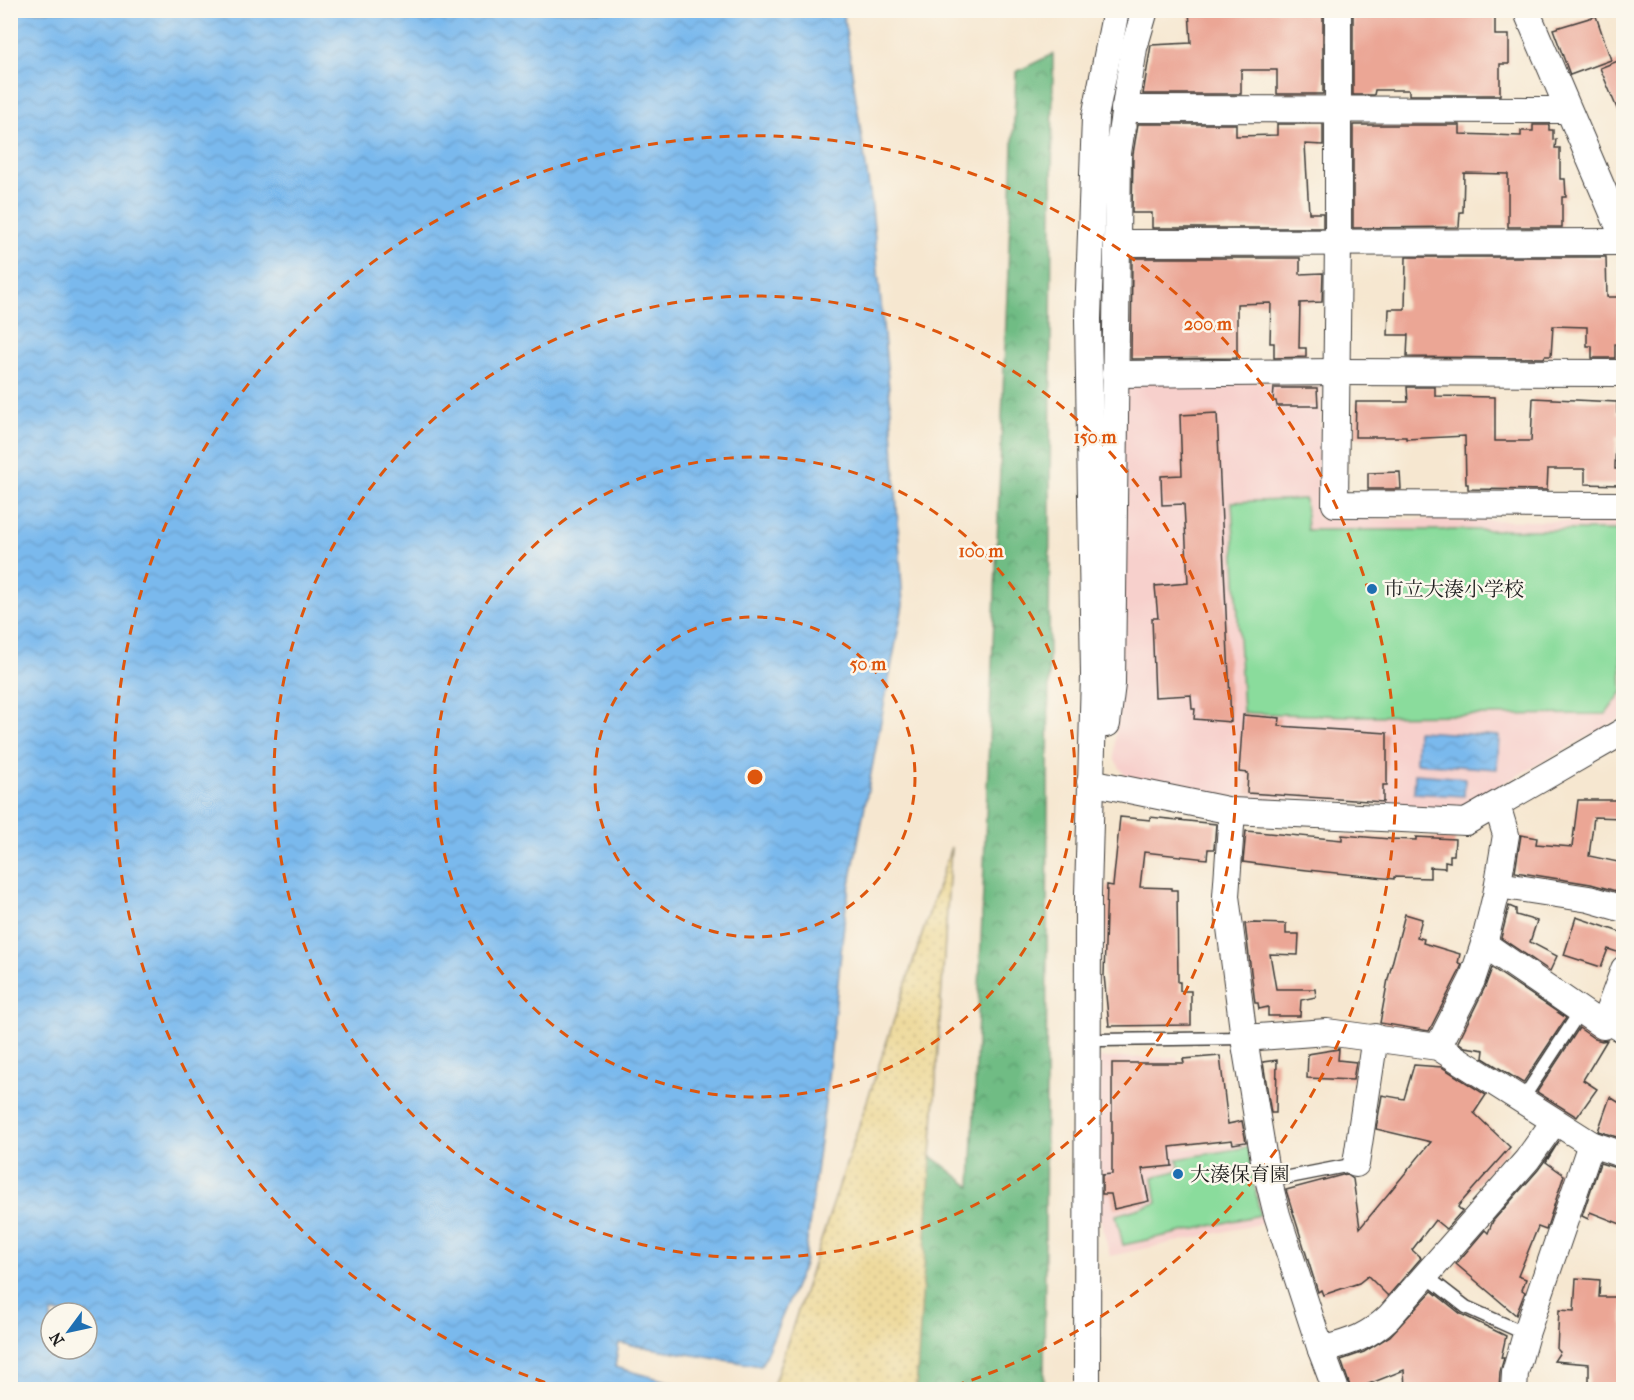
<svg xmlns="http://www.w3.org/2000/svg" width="1634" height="1400" viewBox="0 0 1634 1400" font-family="'IM FELL French Canon','Noto Serif JP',serif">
  <defs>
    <pattern id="forest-crowns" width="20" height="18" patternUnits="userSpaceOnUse" patternTransform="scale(1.5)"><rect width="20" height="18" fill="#6fbc84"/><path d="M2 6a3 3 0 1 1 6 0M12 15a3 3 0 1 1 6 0" fill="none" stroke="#5a986b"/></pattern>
    <pattern id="sand-dots" width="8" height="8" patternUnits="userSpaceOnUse" patternTransform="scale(1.5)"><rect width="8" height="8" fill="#eeda9e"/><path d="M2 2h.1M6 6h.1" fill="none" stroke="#ccba88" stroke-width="1.8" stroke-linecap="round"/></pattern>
    <pattern id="water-waves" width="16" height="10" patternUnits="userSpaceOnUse" patternTransform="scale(1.5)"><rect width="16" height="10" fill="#7ab9ed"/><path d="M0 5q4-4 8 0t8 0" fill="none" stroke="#699ecb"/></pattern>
  </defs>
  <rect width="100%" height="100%" fill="#fbf7ec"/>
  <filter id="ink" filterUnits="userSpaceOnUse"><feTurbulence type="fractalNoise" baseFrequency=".0167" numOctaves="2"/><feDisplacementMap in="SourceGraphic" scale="12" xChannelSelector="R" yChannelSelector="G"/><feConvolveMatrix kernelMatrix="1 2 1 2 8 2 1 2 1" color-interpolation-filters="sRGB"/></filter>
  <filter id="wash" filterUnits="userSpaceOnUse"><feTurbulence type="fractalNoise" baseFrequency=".008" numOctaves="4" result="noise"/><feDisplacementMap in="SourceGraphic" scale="24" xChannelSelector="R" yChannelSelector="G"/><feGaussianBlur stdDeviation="1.35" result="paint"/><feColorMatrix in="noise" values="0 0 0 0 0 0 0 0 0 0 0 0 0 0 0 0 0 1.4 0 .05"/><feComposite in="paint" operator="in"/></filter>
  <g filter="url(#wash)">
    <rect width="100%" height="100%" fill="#f6e7d0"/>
    <g fill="#f7d0cc">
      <polygon points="1157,374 1322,387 1317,518 1623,522 1623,717 1454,811 1358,801 1235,798 1142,788 1124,775 1114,758 1120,655 1122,380"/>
      <polygon points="1177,1057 1184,1148 1254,1143 1269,1222 1110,1256 1095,1200 1099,1058"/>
    </g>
    <polygon fill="url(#forest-crowns)" stroke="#466c50" stroke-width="1.5" points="1053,54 1044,1389 900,1390 931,1156 971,1187 1016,72"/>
    <polygon fill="url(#sand-dots)" stroke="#857b5d" stroke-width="1.5" points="951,847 916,1389 772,1389"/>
    <g fill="#8adc9c" stroke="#537c5c" stroke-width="1.5">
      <polygon points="1305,499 1307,530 1617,530 1622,692 1606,714 1351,716 1243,713 1232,502"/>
      <polygon points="1248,1147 1260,1215 1123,1245 1116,1215 1157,1203 1153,1177 1180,1170 1177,1159"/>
    </g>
    <g fill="url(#water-waves)" stroke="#4b6a84" stroke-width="1.5" fill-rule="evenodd">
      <path d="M10,11H843L872,207L891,410L903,605L846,905L827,1087L804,1265L761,1366L619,1343L615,1367L674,1383V1389H11ZM51,1313H87V1349H51Z"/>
      <polygon points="1417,731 1499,736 1497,769 1416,763"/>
      <polygon points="1415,774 1465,778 1464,796 1414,793"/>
    </g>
    <g id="blocks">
      <g fill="#eba695">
        <polygon points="1189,10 1323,10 1323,94 1277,94 1277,70 1241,70 1241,94 1143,94 1151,45 1191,43"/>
        <polygon points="1353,10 1495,10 1495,35 1509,35 1509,64 1500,64 1500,95 1409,95 1409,90 1375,90 1374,95 1353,95"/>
        <polygon points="1596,16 1611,60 1570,75 1553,29"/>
        <polygon points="1623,59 1623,123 1600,68"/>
        <polygon points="1138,124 1236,124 1236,136 1277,135 1277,124 1323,124 1323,145 1305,144 1309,213 1323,213 1323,228 1152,228 1152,213 1132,213 1133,154"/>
        <polygon points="1353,125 1460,125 1460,134 1521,136 1521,131 1533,131 1533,125 1549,125 1549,130 1553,130 1553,140 1556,139 1555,148 1560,148 1560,179 1565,179 1566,197 1562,197 1562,227 1508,227 1508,174 1464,173 1463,212 1460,212 1459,227 1353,228"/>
        <polygon points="1406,257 1606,257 1607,297 1623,297 1623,319 1618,319 1618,344 1615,344 1615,358 1592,358 1592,346 1587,346 1587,327 1553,326 1551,356 1545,356 1544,358 1407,357 1408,335 1388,335 1389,309 1405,309"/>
        <polygon points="1132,258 1300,258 1300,274 1323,273 1322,302 1300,303 1299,348 1306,348 1306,357 1274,358 1274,343 1270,343 1271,303 1237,304 1237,358 1131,359"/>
        <polygon points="1407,387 1435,387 1435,396 1495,397 1495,441 1531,441 1533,398 1617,402 1617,413 1623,414 1623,437 1616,436 1615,469 1619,469 1619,485 1585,484 1585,469 1548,469 1547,490 1468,489 1468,484 1466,484 1465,436 1406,439 1406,437 1355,437 1356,402 1408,402"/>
        <polygon points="1274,388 1317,388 1318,406 1277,406 1276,401 1273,401"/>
        <polygon points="1217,413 1231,722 1194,719 1195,709 1192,709 1191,695 1155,697 1152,618 1158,618 1155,586 1188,583 1184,504 1162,505 1161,476 1182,475 1180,415"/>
        <polygon points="1400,472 1401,489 1368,489 1368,473"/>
        <polygon points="1243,715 1280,718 1279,726 1387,733 1387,785 1383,785 1383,802 1247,793 1248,773 1239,772"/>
        <polygon points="1578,800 1623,800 1623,818 1594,817 1589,856 1623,863 1623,893 1591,884 1515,872 1521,835 1537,838 1536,844 1572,847"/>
        <polygon points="1120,817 1150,820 1150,817 1216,824 1214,849 1208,849 1207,859 1144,852 1140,887 1171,888 1171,890 1177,890 1178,982 1180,982 1180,991 1191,991 1191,1025 1109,1026 1104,975 1107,885 1113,886"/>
        <polygon points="1246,831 1342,840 1342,835 1390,839 1416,840 1416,837 1455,839 1454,855 1450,855 1450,862 1445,861 1445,868 1430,867 1430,878 1394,877 1394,879 1288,868 1243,862"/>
        <polygon points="1509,906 1516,909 1516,915 1537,921 1530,942 1557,956 1550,971 1501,938"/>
        <polygon points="1405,914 1422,919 1417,937 1424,939 1423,943 1460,954 1458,963 1462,964 1458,974 1429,1031 1380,1023 1388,979"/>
        <polygon points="1576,917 1623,933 1623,954 1608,949 1601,967 1564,955"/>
        <polygon points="1254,923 1286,924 1286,934 1299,934 1298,955 1270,954 1276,989 1315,989 1316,997 1301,1000 1300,1016 1268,1016 1268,1007 1259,1009 1258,1003 1255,1003 1245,924"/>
        <polygon points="1492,968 1566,1018 1523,1083 1483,1058 1484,1050 1465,1047 1458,1042 1485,987"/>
        <polygon points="1579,1028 1595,1039 1602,1041 1607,1040 1583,1080 1597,1089 1577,1117 1537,1092"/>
        <polygon points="1339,1049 1338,1060 1356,1062 1353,1080 1307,1078 1308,1054"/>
        <polygon points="1220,1056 1228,1124 1242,1121 1246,1142 1233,1144 1232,1140 1170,1147 1172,1166 1142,1169 1149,1201 1114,1209 1111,1194 1102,1194 1102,1175 1112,1174 1112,1063 1184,1063 1183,1059"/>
        <polygon points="1277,1060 1276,1113 1271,1113 1263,1062"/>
        <polygon points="1414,1065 1442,1067 1486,1095 1474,1113 1510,1147 1459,1205 1458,1207 1462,1211 1446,1229 1435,1220 1412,1250 1421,1258 1388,1296 1368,1276 1359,1283 1323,1295 1321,1290 1318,1292 1286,1190 1346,1174 1353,1179 1360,1228 1431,1142 1376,1129 1382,1095 1404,1099"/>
        <polygon points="1610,1097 1623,1105 1623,1139 1598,1131"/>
        <polygon points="1559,1141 1546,1162 1564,1175 1546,1230 1538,1227 1518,1276 1526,1279 1522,1290 1525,1292 1516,1315 1456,1264 1485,1230 1488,1233 1493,1221 1538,1170"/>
        <polygon points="1600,1163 1623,1170 1623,1225 1590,1212 1588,1219 1582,1216"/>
        <polygon points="1576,1278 1600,1280 1599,1297 1623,1297 1623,1374 1619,1374 1619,1389 1589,1389 1589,1364 1554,1361 1560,1352 1557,1349 1559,1310 1574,1311"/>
        <polygon points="1432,1291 1461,1314 1506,1336 1501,1358 1504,1358 1500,1372 1499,1389 1405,1388 1404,1370 1356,1389 1351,1389 1341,1360 1364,1352 1390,1336"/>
      </g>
    </g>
  </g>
  <g filter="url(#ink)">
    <use href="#blocks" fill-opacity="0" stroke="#3d3a37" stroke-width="1.5"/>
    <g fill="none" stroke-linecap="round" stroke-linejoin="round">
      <g stroke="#3d3a37" stroke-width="15">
        <g id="lane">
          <polyline points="1603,1026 1624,1038"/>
          <polyline points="1101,1040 1244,1038"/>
          <polyline points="1522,1100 1581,1010"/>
          <polyline points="1269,1181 1356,1164"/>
          <polyline points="1426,1276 1466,1307 1526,1334"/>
        </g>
      </g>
      <g stroke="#3d3a37" stroke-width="28">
        <g id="street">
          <polyline points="1338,10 1338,241 1335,504 1624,505"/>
          <polyline points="1526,10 1624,239"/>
          <polyline points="1124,109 1568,110"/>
          <polyline points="1117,243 1624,242"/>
          <polyline points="1115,374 1337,372 1624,373"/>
          <polyline points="1107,724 1112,684 1118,153 1134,48 1145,10"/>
          <polyline points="1090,782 1232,811 1466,822 1624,731"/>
          <polyline points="1232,811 1226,896 1244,1038 1265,1166 1277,1215 1321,1350 1336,1390"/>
          <polyline points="1498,885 1589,899 1624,909"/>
          <polyline points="1484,944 1603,1026 1624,969"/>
          <polyline points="1244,1038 1327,1032 1438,1047 1591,1144 1624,1155"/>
          <polyline points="1438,1047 1472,980 1484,944 1496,895 1506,835 1497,805"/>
          <polyline points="1356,1164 1375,1037"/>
          <path d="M1321,1350C1350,1342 1367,1338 1389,1317L1527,1160L1554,1122"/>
          <polyline points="1087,1390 1088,894 1094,675 1088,319 1095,117 1116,10"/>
          <polyline points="1514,1390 1515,1373 1526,1334 1591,1144"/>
        </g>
      </g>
      <use href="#lane" stroke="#fff" stroke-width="12"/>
      <use href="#street" stroke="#fff" stroke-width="26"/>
    </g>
  </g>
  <g fill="none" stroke="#de560d" stroke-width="3" stroke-dasharray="10 8">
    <circle cx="755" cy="777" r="160"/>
    <circle cx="755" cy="777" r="320"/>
    <circle cx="755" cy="777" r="481"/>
    <path d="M562 1388A641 641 0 1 1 948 1388"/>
  </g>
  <g fill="#1f6fb2" stroke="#fbf7ec" stroke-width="2">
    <circle cx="1372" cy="589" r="6"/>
    <circle cx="1178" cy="1174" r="6"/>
  </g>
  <g text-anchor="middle" stroke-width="5" stroke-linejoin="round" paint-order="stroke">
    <g font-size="20" fill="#1c1c1c" stroke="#fbf7ec" text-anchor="start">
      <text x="1384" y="596">市立大湊小学校</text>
      <text x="1190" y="1181">大湊保育園</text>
    </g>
  </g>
  <circle cx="755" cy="777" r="9" fill="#de560d" stroke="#fbf7ec" stroke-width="3"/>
  <g font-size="18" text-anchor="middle" font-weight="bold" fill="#de560d" stroke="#fbf7ec" stroke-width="5" stroke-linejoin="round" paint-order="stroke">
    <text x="1208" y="330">200 m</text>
    <text x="1095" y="443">150 m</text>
    <text x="981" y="557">100 m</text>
    <text x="868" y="670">50 m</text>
  </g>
  <rect width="1634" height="1400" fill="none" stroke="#fbf7ec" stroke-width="36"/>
  <g transform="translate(69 1331) rotate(237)"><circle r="28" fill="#fbf7ec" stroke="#a29f99" stroke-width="1.5"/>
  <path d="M0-4.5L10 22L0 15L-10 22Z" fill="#1f6fb2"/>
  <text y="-9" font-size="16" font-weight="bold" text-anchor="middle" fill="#1c1c1c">N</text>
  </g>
</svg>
